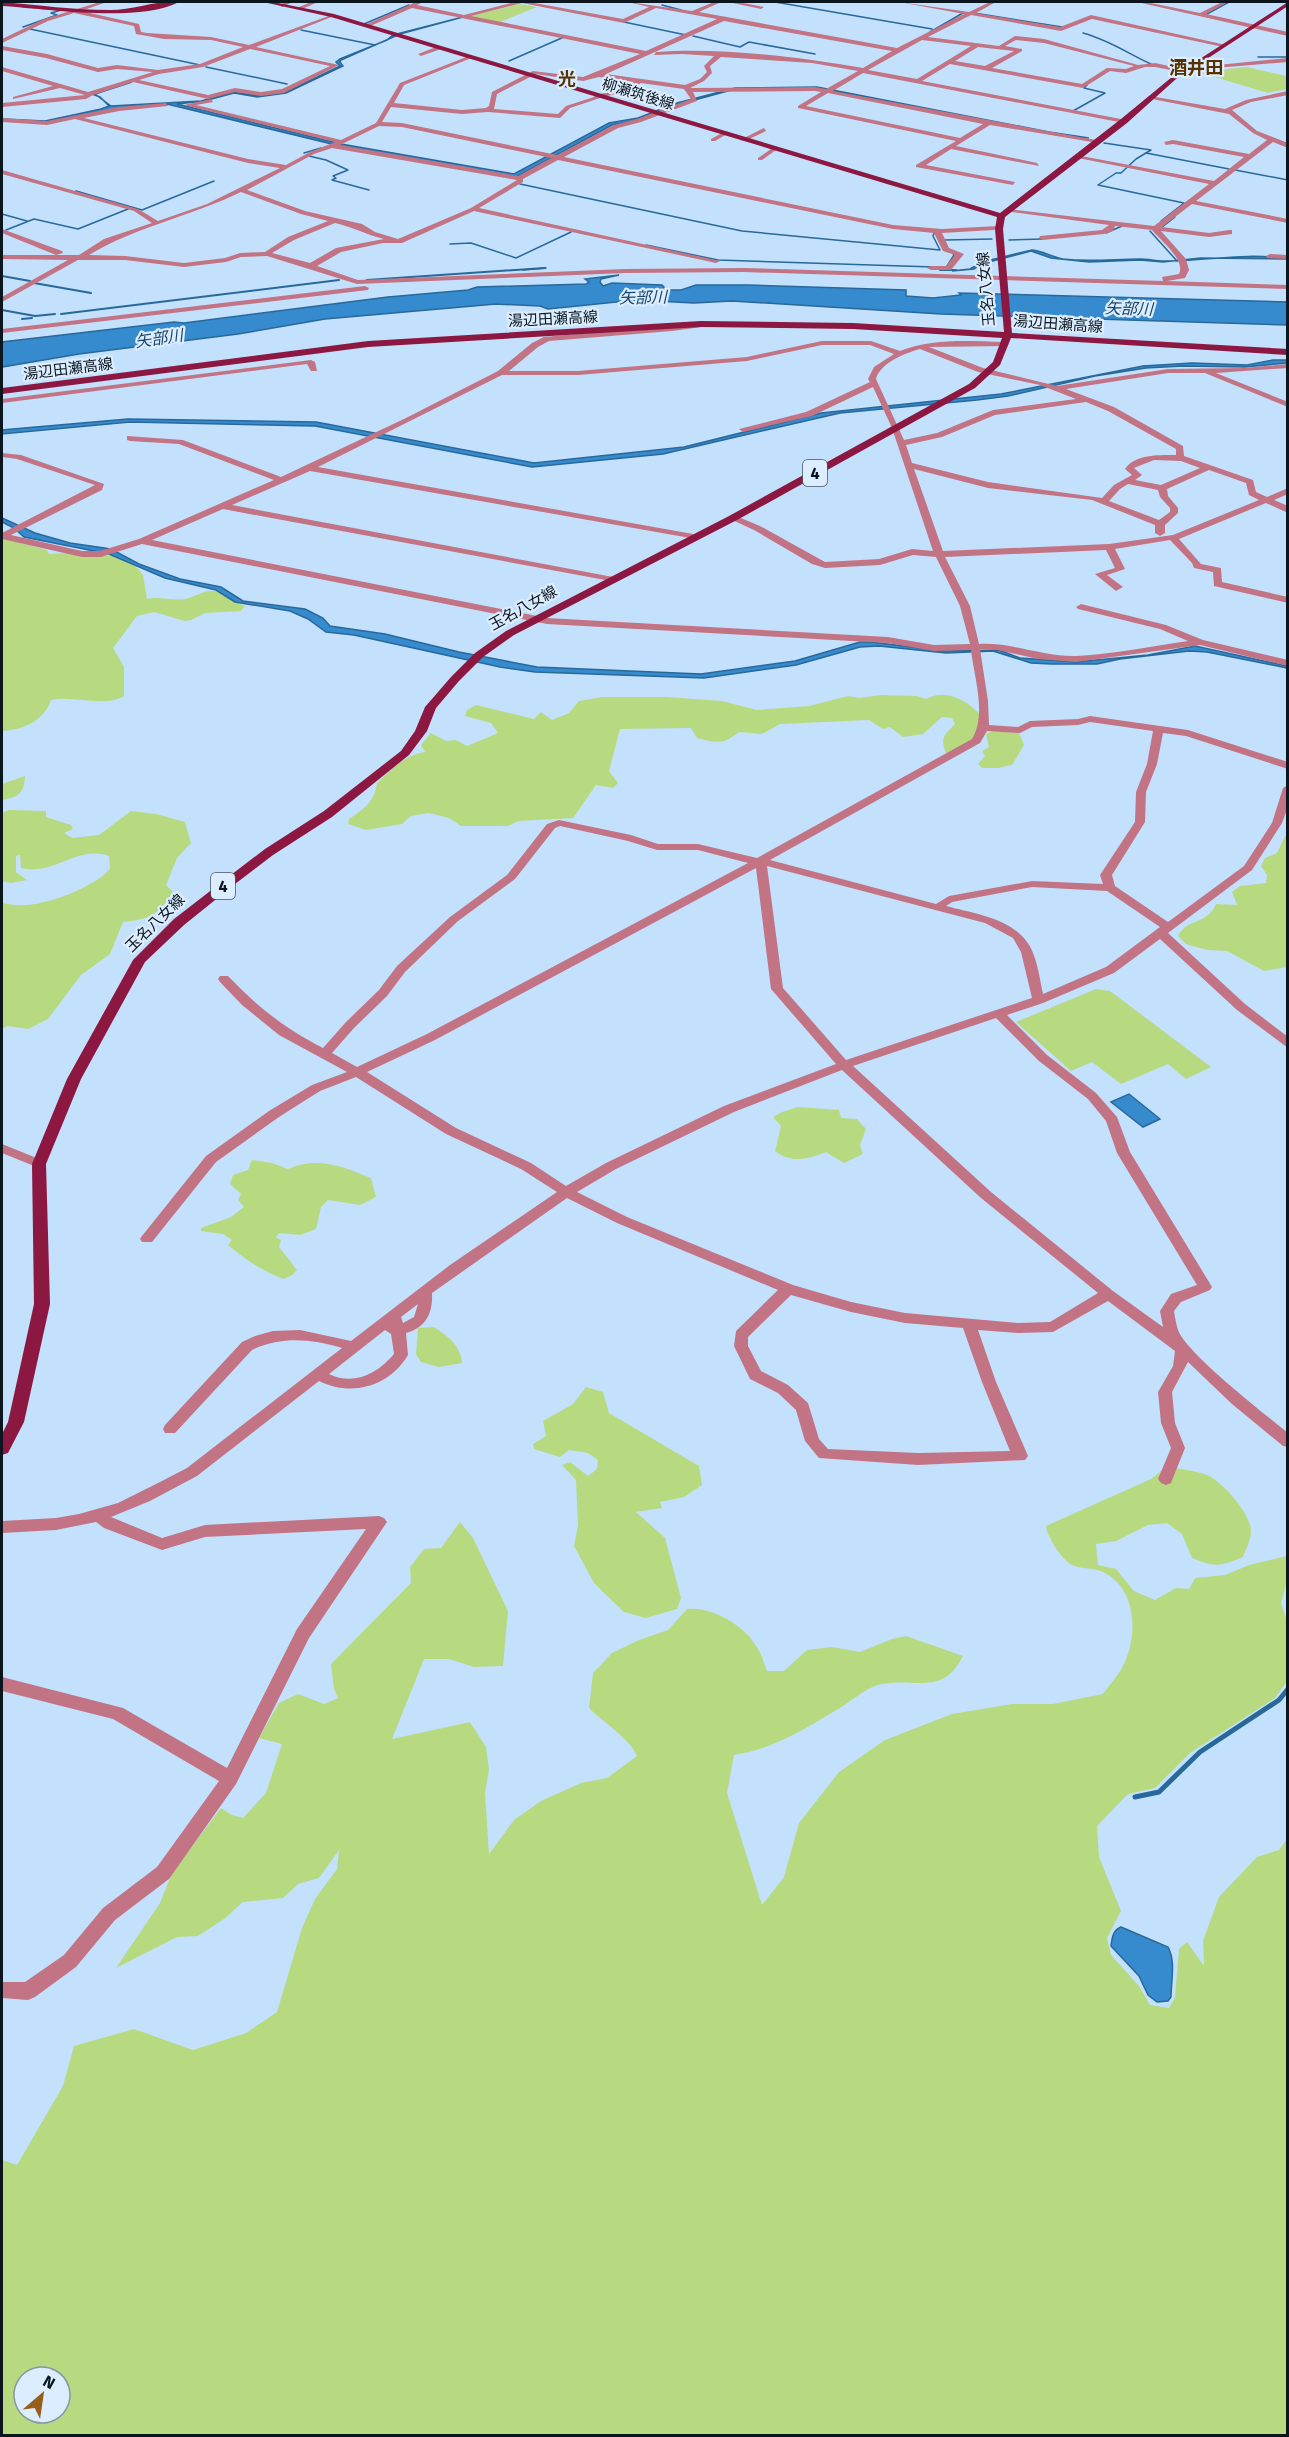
<svg xmlns="http://www.w3.org/2000/svg" width="1289" height="2437" viewBox="0 0 1289 2437" font-family="'Fira Sans','Noto Sans JP',sans-serif">
  <rect width="100%" height="100%" fill="#c3e1fd"/>
  <g fill="#b7da80" fill-rule="evenodd">
    <polygon points="520,4 537,7 500,22 470,16"/>
    <polygon points="1247,67 1287,76 1287,89 1268,93 1198,72"/>
    <path d="M2,538L47,550L49,554L64,553L114,556L135,566L143,575L147,599C160,596 172,601 185,599C199,596 203,588 220,592C229,595 235,603 245,606L241,611L205,613L191,620L185,621L154,612L137,616L113,648L124,667V696C103,708 75,695 51,700C44,721 23,730 2,731Z"/>
    <path d="M881,695L917,696L926,699C947,687 969,702 983,717C976,742 971,745 946,753C940,738 944,735 955,724L952,718L942,717L923,734L903,737L890,727L883,729L869,720L780,724L762,734L739,732C723,745 717,743 697,738L691,728L620,729L609,771L618,783L613,788L596,785L573,818L518,821L508,826H461L449,818L429,813L411,816L402,824L366,830L348,824L349,819C363,810 375,801 377,783C392,770 404,755 425,752L421,745L431,733L446,741L456,740L467,746L498,733L491,723L465,716L467,710L476,705L534,719L541,712L552,720L569,713L579,701L602,697H667L722,701L757,710L809,706L848,696L859,698Z"/>
    <polygon points="993,731 1019,733 1024,745 1012,765 998,768 982,768 978,764 985,756 982,751 989,747 986,734"/>
    <path d="M25,776C24,794 18,797 2,800V784Z"/>
    <path d="M9,810L46,811V817L71,825L73,829L64,833L72,838L99,835L131,811L156,814L185,822L191,843L177,858L166,885L173,892C158,915 151,919 123,922L110,954L81,975L48,1019L28,1029L7,1026L2,1029V903C9,904 17,906 25,905C50,904 94,887 110,869L109,856C75,845 57,876 21,868L20,855L16,856V872L27,880L11,883L2,881V813Z"/>
    <path d="M1285,836H1288L1287,967L1264,971L1227,951L1207,950L1186,944L1178,936C1188,917 1206,926 1216,904L1237,905L1232,892L1240,886L1266,883L1267,875L1261,866L1265,858L1277,853Z"/>
    <polygon points="1096,989 1110,991 1211,1067 1186,1079 1168,1064 1121,1084 1092,1062 1071,1071 1016,1022"/>
    <path d="M798,1107L839,1110L841,1118L857,1119L866,1129L860,1145L863,1154L844,1163L826,1152C808,1159 792,1164 775,1151L781,1126L773,1117L782,1112Z"/>
    <path d="M252,1160L272,1163L288,1169C316,1156 343,1166 371,1178L376,1197L360,1205L328,1200L321,1207L316,1229L300,1235L279,1233L276,1237L281,1240L279,1247L297,1270L292,1275L284,1279C262,1271 246,1260 228,1245L232,1240L223,1234L201,1231V1228L231,1217L244,1207L238,1200L241,1194L230,1184L233,1175L248,1170Z"/>
    <path d="M434,1327C449,1337 460,1345 462,1363L439,1367L421,1362L416,1354L418,1328Z"/>
    <polygon points="586,1387 603,1392 609,1413 699,1466 702,1485 684,1497 660,1502 662,1508 636,1512 665,1538 681,1598 677,1609 646,1618 624,1612 594,1583 574,1546 578,1525 576,1480 562,1465 570,1462 588,1476 597,1469 598,1460 588,1453 569,1450 560,1457 534,1449 533,1444 546,1436 543,1421 573,1404"/>
    <path d="M1166,1467C1179,1469 1194,1470 1207,1475C1222,1481 1251,1514 1251,1531C1251,1540 1246,1549 1243,1557C1220,1567 1215,1567 1192,1558L1182,1534L1167,1523L1148,1525L1116,1541L1096,1544L1098,1565L1116,1569L1134,1591L1155,1600L1176,1588L1189,1589L1195,1578L1225,1575L1249,1565L1287,1556V1581L1281,1603L1287,1621L1286,1683L1275,1698L1190,1753L1155,1788L1128,1794L1097,1826L1099,1857L1121,1911L1107,1938L1111,1955L1139,1986L1150,2005L1169,2008L1175,1997L1179,1949L1187,1942L1204,1966L1203,1941L1219,1897L1257,1857L1279,1850L1287,1839V2435H2V2160L17,2165L63,2086L74,2046L134,2029L193,2050L246,2033L277,2012L302,1928L315,1899L337,1869L339,1850L319,1878L298,1884L283,1898L243,1902L224,1919L198,1936L177,1937L116,1968L160,1903L172,1873L221,1808L232,1815L243,1818L266,1793L282,1744L259,1738L279,1703L298,1694L324,1704L338,1698L334,1689L331,1664L411,1583L410,1567L424,1549L441,1548L460,1522L473,1538L508,1611L503,1666L474,1667L449,1659H424L392,1739L470,1722L486,1747L489,1770L485,1793L489,1854L514,1820L541,1801L581,1783L607,1778L637,1756C631,1740 603,1722 589,1708L593,1673L612,1653L639,1640L668,1630L687,1609C712,1606 746,1626 758,1649C762,1655 764,1664 767,1671H784L807,1650L832,1647L860,1652L892,1639L906,1636L963,1656C942,1698 914,1676 878,1685C866,1688 853,1700 843,1706C808,1727 775,1749 734,1755L727,1793L762,1905L784,1877L799,1823L839,1772L885,1740L952,1714L1012,1704H1053L1103,1694C1109,1685 1117,1677 1122,1668C1138,1638 1138,1591 1105,1573C1097,1568 1084,1569 1074,1566C1063,1562 1047,1537 1046,1526L1151,1479ZM24,2377H60V2413H24Z"/>
  </g>
  <g fill="#368bcf" stroke="#29689a" stroke-width="1.5">
    <polygon points="463,17 400,34 341,60 340,62 343,66 286,93 257,97 234,93 204,101 177,104 341,144 514,174 609,123 638,118 677,103 735,88 817,87 1049,132 1089,138 1052,134 816,88 735,89 680,104 639,120 612,125 516,177 340,146 167,104 120,108 47,122 2,119 45,121 101,109 109,106 100,97 92,94 132,82 95,94 111,106 201,101 233,92 261,96 286,92 340,66 336,62 340,59 387,40 393,35"/>
    <path d="M1032,250C1043,251 1052,257 1063,259C1089,262 1114,259 1141,259C1148,259 1156,261 1164,261C1204,261 1248,252 1287,259L1201,258L1163,262L1140,260L1089,262L1051,258L1031,251L981,264L974,269L952,271L970,269L982,262Z"/>
    <polygon points="619,275 601,279 600,282 603,286 612,283 662,285 664,287 662,290 681,290 696,285 748,285 906,290 906,296 933,298 961,295 959,293 1287,302 1287,325 941,314 732,301 694,303 636,300 548,309 540,306 496,304 325,319 238,334 79,354 2,367 2,342 174,322 184,323 388,297 468,290 477,287 586,284 589,282 585,279"/>
    <polygon points="1273,360 1287,360 1287,363 1245,367 1183,366 1146,368 1095,376 1008,396 977,400 840,413 663,454 532,467 315,426 130,422 2,434 2,430 128,419 316,422 534,463 684,447 821,413 1001,394 1143,366 1192,363 1247,365"/>
    <polygon points="2,518 35,533 70,543 111,549 139,564 180,579 221,587 243,601 305,609 323,618 330,626 385,634 459,652 537,667 701,674 795,661 860,642 871,642 945,651 999,650 1020,658 1076,662 1148,655 1195,646 1287,666 1287,668 1207,652 1189,651 1120,659 1097,664 1051,664 1031,663 993,651 946,653 879,646 860,647 796,665 704,678 535,672 500,667 354,635 326,632 308,619 290,611 235,602 216,590 165,578 109,554 24,537 14,528 2,522"/>
    <polygon points="1129,1094 1160,1119 1143,1127 1111,1102"/>
    <path d="M1121,1927L1168,1947C1176,1961 1171,1981 1171,1997L1168,2001L1157,2002L1148,1995L1139,1976L1111,1946C1112,1938 1113,1930 1121,1927Z"/>
  </g>
  <g fill="none" stroke-linecap="round" stroke-linejoin="round">
    <g stroke="#29689a" stroke-width="1.5">
      <polyline points="506,2 511,2"/>
      <polyline points="775,2 932,29"/>
      <polyline points="414,3 417,2"/>
      <polyline points="662,5 681,10"/>
      <polyline points="974,13 1062,27"/>
      <polyline points="1207,14 1229,2"/>
      <polyline points="624,22 686,35"/>
      <polyline points="364,24 409,5"/>
      <polyline points="23,27 57,15 51,13 61,10"/>
      <polyline points="30,29 200,65"/>
      <polyline points="301,30 375,45"/>
      <polyline points="930,32 963,13"/>
      <path d="M1083,33C1109,40 1127,53 1151,64"/>
      <polyline points="693,36 740,47 749,42 815,54"/>
      <polyline points="1258,57 1288,57"/>
      <polyline points="509,61 564,37"/>
      <polyline points="206,67 287,84"/>
      <polyline points="1073,111 1105,93 1084,88 1087,85"/>
      <polyline points="1104,143 1151,150 1136,159 1121,173 1116,173 1098,185 1184,203 1161,221"/>
      <polyline points="304,153 321,148"/>
      <polyline points="1146,153 1229,169"/>
      <polyline points="309,156 326,160 348,170 333,176 336,178 332,180 369,190"/>
      <polyline points="1235,170 1288,180"/>
      <polyline points="520,184 742,231 940,250 933,236 934,233"/>
      <polyline points="76,191 142,210 214,181"/>
      <polyline points="2,214 27,221"/>
      <polyline points="1161,228 1175,217"/>
      <polyline points="6,230 34,219 78,229 128,209"/>
      <polyline points="1150,231 1177,261"/>
      <polyline points="1106,233 1122,226"/>
      <polyline points="945,240 992,239"/>
      <polyline points="1009,240 1042,239"/>
      <polyline points="450,244 471,243 516,258 571,232"/>
      <polyline points="646,245 718,260 934,267"/>
      <polyline points="947,266 954,255 952,252"/>
      <polyline points="523,270 546,268"/>
    </g>
    <g stroke="#29689a" stroke-width="2">
      <polyline points="940,270 956,270"/>
      <polyline points="2,276 30,281"/>
      <polyline points="367,280 545,268"/>
      <polyline points="34,283 91,293"/>
      <polyline points="2,310 35,316 55,314"/>
      <polyline points="61,314 339,280"/>
      <polyline points="22,319 32,318"/>
    </g>
    <polyline stroke="#29689a" stroke-width="5" points="1135,1797 1159,1792 1200,1752 1279,1700 1288,1689"/>
    <g fill="#c27484" fill-rule="evenodd">
      <path d="M100,2H107L81,11L139,24L141,32L147,33L211,37L249,45L334,14V16L256,47L339,65L284,93L261,96L235,92L208,99L133,82L93,95L86,99L2,107V103L85,95L60,88L13,99V97L53,86L2,71V67L88,92L153,72L117,69L98,72L46,58L2,50V46L47,54L98,68L117,65L158,70L200,64L243,47L211,40L164,39L136,34L134,26L74,13L48,21L2,43V39L44,19ZM250,49L330,66L282,89L261,92L235,88L208,95L139,80L159,74L203,67Z"/>
      <polygon points="286,2 293,2 282,7 279,5"/>
      <polygon points="311,2 318,2 302,9 297,8"/>
      <path d="M416,2H423L417,5L464,15L515,2H529L623,19L649,7L628,2L692,11L714,2H721L699,12L897,48L964,14L899,2L969,12L990,2H996L976,13L1060,27L1091,15L1226,45L1223,47L1092,19L1061,31L971,15L928,37L999,46L1015,36L1044,39L1138,65L1155,63L1188,70L1186,73L1155,67H1145L1126,73L1110,71L1083,88L950,64L922,81L1126,120L1124,123L863,73L833,91L1101,141L1098,143L990,125L956,146L1037,163L1039,166L951,149L926,165L1015,182L1013,185L916,167V165L956,141L798,108V106L821,92L815,91L693,92L697,101L641,122L618,128L564,157L893,225L942,229L997,226L998,228L994,230L942,233L949,248L964,254L951,270H931L927,268L931,266H946L955,255L943,251L934,233L893,229L558,160L523,179V182L479,208L720,261L716,263L474,211L402,243H383L341,252L317,266L358,280L625,269L744,268L1163,281L1162,277L1179,274C1186,260 1161,241 1152,230L1115,226L1113,231L1104,234L1043,240L1039,238L1040,236L1102,230L1109,225L1004,211L1008,209L1154,226L1209,184L1078,158L1076,155L1214,181L1244,157L1173,144L1166,145L1164,142L1173,140L1249,154L1267,140L1253,133L1229,114L1152,99L1150,96L1225,109L1246,100L1288,91V95L1251,102L1232,110L1257,131L1288,143V148L1273,142L1196,201L1288,219V223L1192,204L1162,227L1209,233L1229,230H1232V234L1209,237L1161,231L1186,259L1189,270L1185,278L1167,281L1288,285V289L744,272L625,273L357,284L267,256L241,257L226,262L184,267L125,260H78L2,302V297L68,260L2,259V255H79L104,239L152,223L134,211L2,174V170L138,209L158,221L207,204L280,168L248,163L75,119L47,125L2,122V118L47,121L119,107L166,103L168,106L119,111L84,118L248,159L286,165L310,152L335,142L184,105L211,99L213,102L196,105L341,140L376,123L400,83L469,56L474,57L404,85L394,103L462,110L486,108L489,106L492,92L533,71L583,77L640,54L412,8L368,27L363,26ZM522,3L624,23L656,8L717,19L646,51L471,16ZM724,21L892,51L863,68C799,57 720,47 656,52L654,55L682,54L714,56L704,66L707,72L700,79L685,85L606,74ZM922,40L971,46L917,79L868,70ZM1016,40L1044,43L1134,66L1126,69L1107,68L1082,84L992,68L1022,51V49L1005,46ZM978,47L1014,51L985,66L955,61ZM721,57L812,63L858,71L826,89L815,87L690,88L704,81L712,73L710,66ZM536,74L583,81L599,77L634,82L620,90L595,95L594,97L566,106L558,114L494,109L497,94ZM641,83L684,89L691,99L637,119L614,125L557,155L402,123L382,122L391,107L462,114L488,112L560,118L570,108L603,97L624,92ZM828,93L983,124L960,138L806,106ZM379,126L402,127L551,158L518,176L340,145ZM332,148L517,180L471,208L398,239L375,232L362,224L305,211L247,190L314,154ZM241,192L301,214L328,221L288,237L265,252L240,253L225,258L184,263L125,256L89,255C135,227 192,216 241,192ZM335,223C353,227 367,235 384,239L336,248L310,263L272,253L294,240Z"/>
      <polygon points="728,2 738,2 764,7 761,9"/>
      <polygon points="1137,2 1146,2 1200,13 1222,2 1228,2 1206,14 1288,32 1288,36"/>
      <polygon points="439,46 441,49 421,56 418,54"/>
      <polygon points="1288,58 1288,62 1191,70 1188,68"/>
      <polygon points="764,128 766,131 745,141 740,140"/>
      <polygon points="722,133 727,134 715,141 711,141 711,139"/>
      <polygon points="774,147 776,150 762,160 758,160 758,158"/>
      <polygon points="2,229 62,251 63,253 56,255 2,233"/>
      <polygon points="1270,254 1288,255 1288,259 1267,258 1266,256"/>
      <polygon points="365,286 369,288 368,290 2,333 2,329"/>
      <path d="M699,323H702V327L672,331L549,341L538,347L509,371H578L747,357L822,341H871L900,351C933,338 968,341 1004,342H1007V346L929,347L983,368L1057,386L1168,369L1244,368L1288,364V368L1216,373L1288,402V407L1205,373H1168L1066,389L1114,407L1183,446L1184,456L1253,480L1256,492L1267,497L1288,488V494L1274,500L1288,506V513L1266,503L1179,539L1201,564L1221,568L1222,582L1288,597V603L1214,586L1213,572L1194,568L1192,563L1170,540L1115,549L1125,569L1107,575L1123,587L1116,591L1095,574L1115,568L1106,550L945,557L970,606L979,644C1012,642 1043,657 1077,656C1114,654 1152,646 1188,641L1160,629L1078,609L1076,607L1081,604L1166,625L1203,640L1288,660V666L1200,645L1076,662L1038,659L993,649H980L988,701L989,725L1018,727L1030,721L1078,719L1090,716L1188,730L1288,762V769L1186,736L1163,733L1157,764L1146,792L1145,822L1112,875L1115,886L1168,922L1244,866L1272,823L1283,788L1288,785V807L1282,823L1252,870L1168,933L1245,1004L1288,1037V1048L1237,1010L1160,939L1114,973L1043,1003L1007,1015L1047,1055L1096,1093L1117,1117L1130,1152L1212,1287L1210,1290L1181,1302L1174,1311C1175,1317 1176,1324 1178,1330C1187,1354 1265,1414 1288,1433V1447L1283,1446L1232,1404L1188,1362L1172,1392L1175,1423L1185,1448L1171,1483L1166,1485L1161,1483L1158,1479L1171,1448L1161,1423L1158,1392L1173,1366L1175,1351L1108,1301L1053,1332L1018,1333L978,1330L996,1382L1028,1456L1025,1460L918,1465L819,1458L805,1441L796,1410L778,1393L750,1379L734,1346L736,1331L778,1290L617,1223L567,1198L432,1293C433,1313 426,1328 406,1333L408,1355C389,1387 351,1397 319,1381L197,1476L150,1501L111,1517L162,1538L205,1525L379,1516L384,1518L387,1522L309,1638L236,1784L169,1879L115,1920L76,1967L35,1997L28,2000L2,1998V1982H25L64,1955L103,1908L157,1867L219,1781L113,1719L2,1691V1677L123,1708L227,1768L297,1629L366,1529L205,1537L162,1550L104,1528L96,1522L56,1530L2,1533V1521L56,1518L79,1514L118,1503L162,1481L187,1468L342,1348C311,1339 282,1336 252,1350L175,1433H165L163,1429L165,1425L242,1342L255,1336L273,1331L300,1330L351,1341L450,1265L557,1192L521,1169L446,1134L356,1077L320,1091L279,1117L216,1162L152,1242H142L140,1239L142,1236L206,1156L269,1111L312,1085L347,1072L279,1035L242,1005L220,982L218,979L220,976H228C259,1008 284,1028 323,1048L346,1022L379,990L397,966L450,917L507,875L547,824L559,820L631,835L658,844H698L757,858L972,739C987,715 974,677 971,650L934,651L888,643L547,624L142,544L101,557H82L2,539V533L95,485L17,459L2,457V453L21,455L104,484L102,490L11,535L82,551H100L139,539L274,480L179,444L130,441L127,440V436L183,440L281,477L406,418L498,371L532,343L544,337ZM822,345H870L894,354L874,367L868,379L870,382L806,412L739,429L743,432L812,416L873,387L892,428L933,551L912,549L879,559L825,562L760,526L736,516L728,518L754,530L812,564L825,568L880,565L913,555L936,557L960,606L970,644L934,645L888,637L547,618L152,540L223,509L616,582L618,580L613,577L232,505L310,471L696,539L698,537L693,534L318,467L502,375H578L747,361ZM920,349L978,372L1040,385L1076,399L993,410L937,433L904,440L876,379C880,363 905,353 920,349ZM1086,402L1108,411L1176,449V455C1159,455 1135,454 1125,469L1132,475L1114,485L1102,498L988,482L912,463L906,445L942,437L995,415ZM1154,460L1181,461L1200,468L1161,485L1135,480L1142,475L1134,468ZM914,469L988,488L1092,500L1155,525V533L1160,536L1165,533V525L1178,513V508L1168,496L1167,489L1209,470L1246,483L1249,495L1259,500L1173,535L1109,544L943,551ZM1128,484L1158,490L1160,497L1170,508V512L1159,520L1109,501L1120,489ZM1090,722L1153,731L1147,764L1136,792L1135,822L1100,875L1103,884L1032,881L949,896L936,904L770,860L980,743L987,731L1020,733L1032,727L1078,725ZM560,826L628,841L657,850H698L748,863L427,1034L357,1067L332,1053L354,1028L387,996L405,972L458,921L515,879L555,828ZM767,866L985,923L1013,938L1021,952L1032,998L846,1060L783,988ZM756,868L771,989L836,1064L724,1106L606,1163L566,1186L531,1163L456,1128L367,1072L435,1040ZM1032,887L1107,891L1160,927L1106,967L1043,994C1040,980 1038,965 1033,953C1020,919 976,914 946,906L952,902ZM996,1018L1039,1061L1088,1099L1106,1121L1117,1153L1197,1285L1171,1294L1160,1311L1163,1327L1113,1291L991,1192L853,1066ZM842,1070L981,1198L1098,1293L1050,1322L1018,1323L905,1313L851,1302L793,1285L627,1217L577,1192L616,1169L734,1112ZM791,1295L851,1312L905,1323L963,1328L982,1382L1010,1451L918,1453L828,1449L819,1439L808,1403L788,1385L761,1371L748,1346V1337ZM418,1304L414,1317L403,1323L401,1317ZM385,1330L391,1334L394,1354C377,1374 354,1386 329,1374Z"/>
      <polygon points="311,360 315,362 317,371 311,371 307,364 2,403 2,399"/>
      <polygon points="2,1144 44,1161 46,1164 39,1168 2,1153"/>
    </g>
    <g fill="#8c1841" fill-rule="evenodd">
      <path d="M2,2C38,5 74,10 110,10C133,10 157,0 179,2C138,23 49,9 2,6Z"/>
      <polygon points="263,2 273,2 334,14 1000,213 1121,119 1172,77 1288,2 1288,6 1176,79 1127,123 1005,217 1003,229 1012,333 1288,349 1288,355 1011,338 1000,365 975,388 737,520 514,635 483,657 459,681 436,708 427,731 409,755 332,817 273,855 235,884 184,925 145,962 81,1079 46,1164 50,1304 24,1422 8,1453 2,1455 2,1434 8,1422 34,1304 32,1164 67,1079 133,960 174,919 227,878 265,849 324,811 401,751 415,731 425,707 451,677 475,653 506,631 729,516 969,384 993,362 1002,338 853,329 701,327 368,347 2,394 2,388 368,341 701,321 853,323 1004,332 995,229 997,217 331,17"/>
    </g>
  </g>
  <g text-anchor="middle" stroke-width="4.5" stroke-linejoin="round" paint-order="stroke">
    <g font-size="15" fill="#0a151e" stroke="#dbedfe">
      <text transform="translate(638 94) rotate(17)" y="5">柳瀬筑後線</text>
      <text transform="translate(986 289) rotate(-95)" y="5">玉名八女線</text>
      <text transform="translate(553 319) rotate(-3)" y="5">湯辺田瀬高線</text>
      <text transform="translate(1058 324) rotate(4)" y="5">湯辺田瀬高線</text>
      <text transform="translate(68 369) rotate(-7)" y="5">湯辺田瀬高線</text>
      <text transform="translate(523 608) rotate(-29)" y="5">玉名八女線</text>
      <text transform="translate(155 923) rotate(-44)" y="5">玉名八女線</text>
    </g>
    <g font-size="16" font-style="italic" fill="#184467" stroke="#dbedfe">
      <text transform="translate(643 297) rotate(-1)" y="6">矢部川</text>
      <text transform="translate(1129 308) rotate(2)" y="6">矢部川</text>
      <text transform="translate(159 338) rotate(-8)" y="6">矢部川</text>
    </g>
    <g fill="#dbedfe" stroke="#495661" stroke-width="1.5">
      <rect x="803" y="460" width="24" height="26" rx="4.5"/>
      <rect x="211" y="873" width="24" height="26" rx="4.5"/>
    </g>
    <g font-size="16" font-weight="bold" fill="#0a151e">
      <text x="815" y="479">4</text>
      <text x="223" y="892">4</text>
    </g>
    <g font-size="18" font-weight="bold" fill="#573200" stroke="#dbedfe">
      <text x="1196" y="74">酒井田</text>
      <text x="567" y="85">光</text>
    </g>
  </g>
  <rect width="1289" height="2437" fill="none" stroke="#0a151e" stroke-width="6"/>
  <g transform="translate(42 2395) rotate(29)"><circle r="28" fill="#dbedfe" stroke="#8797a4" stroke-width="1.5"/>
  <path d="M0-4.5L10 22L0 15L-10 22Z" fill="#965e18"/>
  <text y="-9" font-size="16" font-weight="bold" text-anchor="middle" fill="#0a151e">N</text>
  </g>
</svg>
